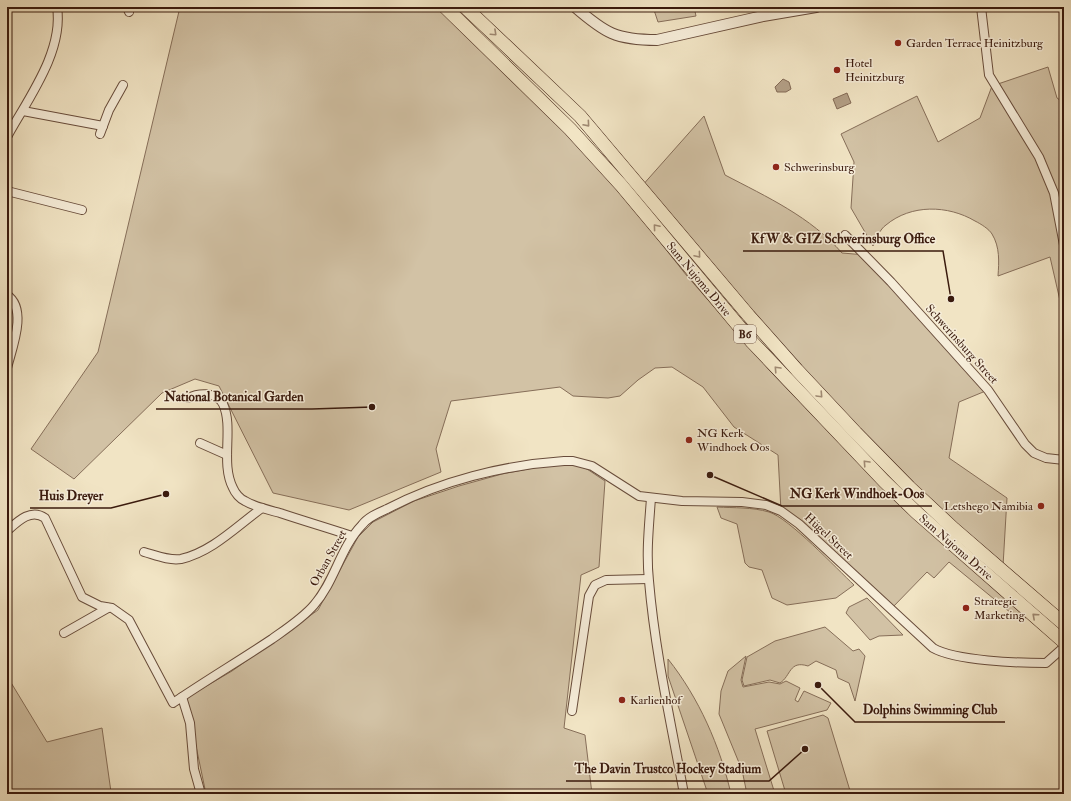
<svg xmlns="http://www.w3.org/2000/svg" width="1071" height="801" viewBox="0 0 1071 801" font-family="'IM FELL Double Pica',serif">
  <rect width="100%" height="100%" fill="#f1e4c4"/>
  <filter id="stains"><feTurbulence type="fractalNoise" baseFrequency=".005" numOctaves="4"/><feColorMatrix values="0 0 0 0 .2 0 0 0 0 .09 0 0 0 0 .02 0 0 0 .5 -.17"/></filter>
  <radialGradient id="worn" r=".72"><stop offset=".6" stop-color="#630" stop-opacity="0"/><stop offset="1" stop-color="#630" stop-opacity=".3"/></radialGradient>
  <g fill="#d2c2a5" stroke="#866e59">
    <polygon points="180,7 436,7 527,92 618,189 687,276 773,374 881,486 1027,616 1022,622 949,562 934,578 927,572 891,609 781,511 778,455 734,427 703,387 672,367 655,368 638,380 620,396 608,398 573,396 560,387 451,401 436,449 441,472 349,510 273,493 219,386 195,379 162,393 74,479 31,449 98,352"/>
    <polygon points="653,7 694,7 696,16 658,22"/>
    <path d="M1048,67L1057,98L1064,103V318L1050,257L998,276C999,262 1000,247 992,234C989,229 981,224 975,221C948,205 911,204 886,225C880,229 876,239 873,246L851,208L854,162L841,134L917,96L938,142L980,118L992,86Z"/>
    <path d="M704,116L725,175C767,197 811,217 842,253L866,255L988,390L959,402L949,458L1007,498L1003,566L856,433L641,187Z"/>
    <polygon points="573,464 587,469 605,481 599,567 581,575 564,728 585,735 592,794 206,794 186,698 232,671 318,610 358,537 373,522 414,501 459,486 502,474 544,466"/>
    <path d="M717,507C734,508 752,507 769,512C789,518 837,569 854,585L836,598L787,605L772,598L762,570L749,567L745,563L737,524L721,518Z"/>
    <polygon points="867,598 903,635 879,636 870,640 846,613 849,607"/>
    <path d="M825,627L853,651L859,649L865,656L855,701L849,683L838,678L836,670L816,661L808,666C789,660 791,676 780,683L770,680L744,686L742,680L747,657L775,641Z"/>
    <polygon points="746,656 741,680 743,687 769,682 780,684 786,681 800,688 795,700 798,702 804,691 831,703 827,710 755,729 775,794 747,794 742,770 719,714 721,691 728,671"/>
    <path d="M668,659C699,698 720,746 731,794H708L668,676Z"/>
    <polygon points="7,676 47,742 102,728 111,792 87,794 7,794"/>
    <polygon points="823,715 828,718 851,794 786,794 767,731"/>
  </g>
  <g fill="#b39f86" stroke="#836a56">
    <polygon points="783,79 789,82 791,89 786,92 777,92 775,87"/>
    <polygon points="847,93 851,103 837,109 833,99"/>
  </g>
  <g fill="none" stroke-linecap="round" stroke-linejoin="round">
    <g stroke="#684c3b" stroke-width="10">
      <g id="minor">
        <polyline points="127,7 129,12"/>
        <polyline points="762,7 763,16"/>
        <polyline points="981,7 989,75 1039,157 1054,193 1064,245"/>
        <polyline points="23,111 103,126"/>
        <polyline points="100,134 109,110 123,85"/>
        <path d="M7,137C27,100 64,52 57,7"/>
        <polyline points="7,191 82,210"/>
        <polyline points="845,235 891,282 988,390 1025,444 1034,453 1046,458 1064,460"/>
        <path d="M7,295C28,309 12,348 7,368"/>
        <path d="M188,398C198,393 216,391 223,404C234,428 220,463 233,488C235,493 240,499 245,501C255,507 269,510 280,513C304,521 328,528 352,536"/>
        <polyline points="200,443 227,455"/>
        <path d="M651,498C649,526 646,553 649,581C655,652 671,723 684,794"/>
        <path d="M7,531C18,521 31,508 45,518L82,597L100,606L112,608L129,620L173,703C205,681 239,661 272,639C286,629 303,618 314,605C335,581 340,548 362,525C368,517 378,513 387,509C440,481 504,465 564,461H573L592,466L639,496L682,501L742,502L766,505L781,511L799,524L933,648C956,661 1018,663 1046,663L1064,647"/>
        <path d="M144,552C155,555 169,561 181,559C212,552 237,526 262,508"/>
        <polyline points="64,633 108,608"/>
        <polyline points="182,697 190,723 194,769 201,794"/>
        <polyline points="572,711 589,596 595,585 606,580 648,579"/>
      </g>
    </g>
    <g stroke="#684c3b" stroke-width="12">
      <path id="tertiary" d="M575,7C605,33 616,40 657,40L763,16L816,7"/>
    </g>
    <g stroke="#3a1a0d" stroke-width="14">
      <g id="trunk">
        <polyline points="445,7 570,129 621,185 752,342 884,481 916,512 1064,642"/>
        <polyline points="465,7 580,116 749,316 797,370 856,433 909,487 954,529 1064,624"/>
      </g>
    </g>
    <use href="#minor" stroke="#f6edd9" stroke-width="8"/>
    <use href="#tertiary" stroke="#f6edd9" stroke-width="10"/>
    <use href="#trunk" stroke="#f1e4c4" stroke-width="13"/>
  </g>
  <defs><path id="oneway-chevron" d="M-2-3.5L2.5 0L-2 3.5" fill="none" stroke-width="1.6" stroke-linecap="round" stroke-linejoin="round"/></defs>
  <g stroke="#9f8972">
    <use href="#oneway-chevron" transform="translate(494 33) rotate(43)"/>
    <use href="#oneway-chevron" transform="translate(587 124) rotate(49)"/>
    <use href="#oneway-chevron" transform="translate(656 227) rotate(-130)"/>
    <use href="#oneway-chevron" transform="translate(698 255) rotate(50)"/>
    <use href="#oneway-chevron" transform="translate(777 369) rotate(-133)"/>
    <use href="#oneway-chevron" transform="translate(820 395) rotate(47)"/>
    <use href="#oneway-chevron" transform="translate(866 463) rotate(-133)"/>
    <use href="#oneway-chevron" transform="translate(1035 616) rotate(-138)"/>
  </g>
  <g fill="#8f2418" stroke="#f6edd9" stroke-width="1.5">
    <circle cx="898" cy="43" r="4"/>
    <circle cx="837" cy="70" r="4"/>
    <circle cx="776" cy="167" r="4"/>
    <circle cx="689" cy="440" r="4"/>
    <circle cx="1041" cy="506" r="4"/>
    <circle cx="966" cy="608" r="4"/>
    <circle cx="622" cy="700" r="4"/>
  </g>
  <g text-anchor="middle" stroke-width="3" stroke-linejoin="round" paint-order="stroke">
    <rect fill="#f6edd9" stroke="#72594a" stroke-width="1" x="734" y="325" width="22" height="18" rx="3"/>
    <g font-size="11" font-weight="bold" fill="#3a1a0d">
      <text x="745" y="338">B6</text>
    </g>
    <g font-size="12" fill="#3a1a0d" stroke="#f6edd9" text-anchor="start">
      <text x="906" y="47">Garden Terrace Heinitzburg</text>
      <text x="845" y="67">Hotel<tspan x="845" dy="14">Heinitzburg</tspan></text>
      <text x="784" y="171">Schwerinsburg</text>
      <text x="697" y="437">NG Kerk<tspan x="697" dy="14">Windhoek Oos</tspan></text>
      <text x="1033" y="510" text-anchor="end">Letshego Namibia</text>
      <text x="974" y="605">Strategic<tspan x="974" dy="14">Marketing</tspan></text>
      <text x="630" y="704">Karlienhof</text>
    </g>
    <g font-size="12" fill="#3a1a0d" stroke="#f6edd9">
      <text transform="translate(699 279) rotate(50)" y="4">Sam Nujoma Drive</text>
      <text transform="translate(962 344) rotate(48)" y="4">Schwerinsburg Street</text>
      <text transform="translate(829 536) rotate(43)" y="4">Hügel Street</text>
      <text transform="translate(956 547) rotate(41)" y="4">Sam Nujoma Drive</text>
      <text transform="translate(328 558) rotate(-61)" y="4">Orban Street</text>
    </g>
  </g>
  <path fill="none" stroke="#3a1a0d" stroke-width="1.5" d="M951 299L943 251H743M372 407L312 409H156M710 475L782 506H932M166 494L111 508H30M818 685L855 722H1005M805 749L769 781H566"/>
  <g fill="#3a1a0d" stroke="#f6edd9" stroke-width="1.5">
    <circle cx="951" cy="299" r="4"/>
    <circle cx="372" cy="407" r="4"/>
    <circle cx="710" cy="475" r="4"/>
    <circle cx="166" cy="494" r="4"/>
    <circle cx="818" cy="685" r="4"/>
    <circle cx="805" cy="749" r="4"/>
  </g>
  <g font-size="13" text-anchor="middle" font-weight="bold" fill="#3a1a0d" stroke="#f6edd9" stroke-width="3" stroke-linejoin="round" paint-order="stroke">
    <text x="843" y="243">KfW &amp; GIZ Schwerinsburg Office</text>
    <text x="234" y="401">National Botanical Garden</text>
    <text x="857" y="498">NG Kerk Windhoek-Oos</text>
    <text x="71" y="500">Huis Dreyer</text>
    <text x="930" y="714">Dolphins Swimming Club</text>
    <text x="668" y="773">The Davin Trustco Hockey Stadium</text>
  </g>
  <rect width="1071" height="801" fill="none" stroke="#f1e4c4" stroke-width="24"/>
  <rect x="8" y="8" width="1055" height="785" fill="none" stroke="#3a1a0d" stroke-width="2"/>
  <rect x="12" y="12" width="1047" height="777" fill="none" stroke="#3a1a0d"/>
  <rect width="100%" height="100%" filter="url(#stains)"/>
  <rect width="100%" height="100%" fill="url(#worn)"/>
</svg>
